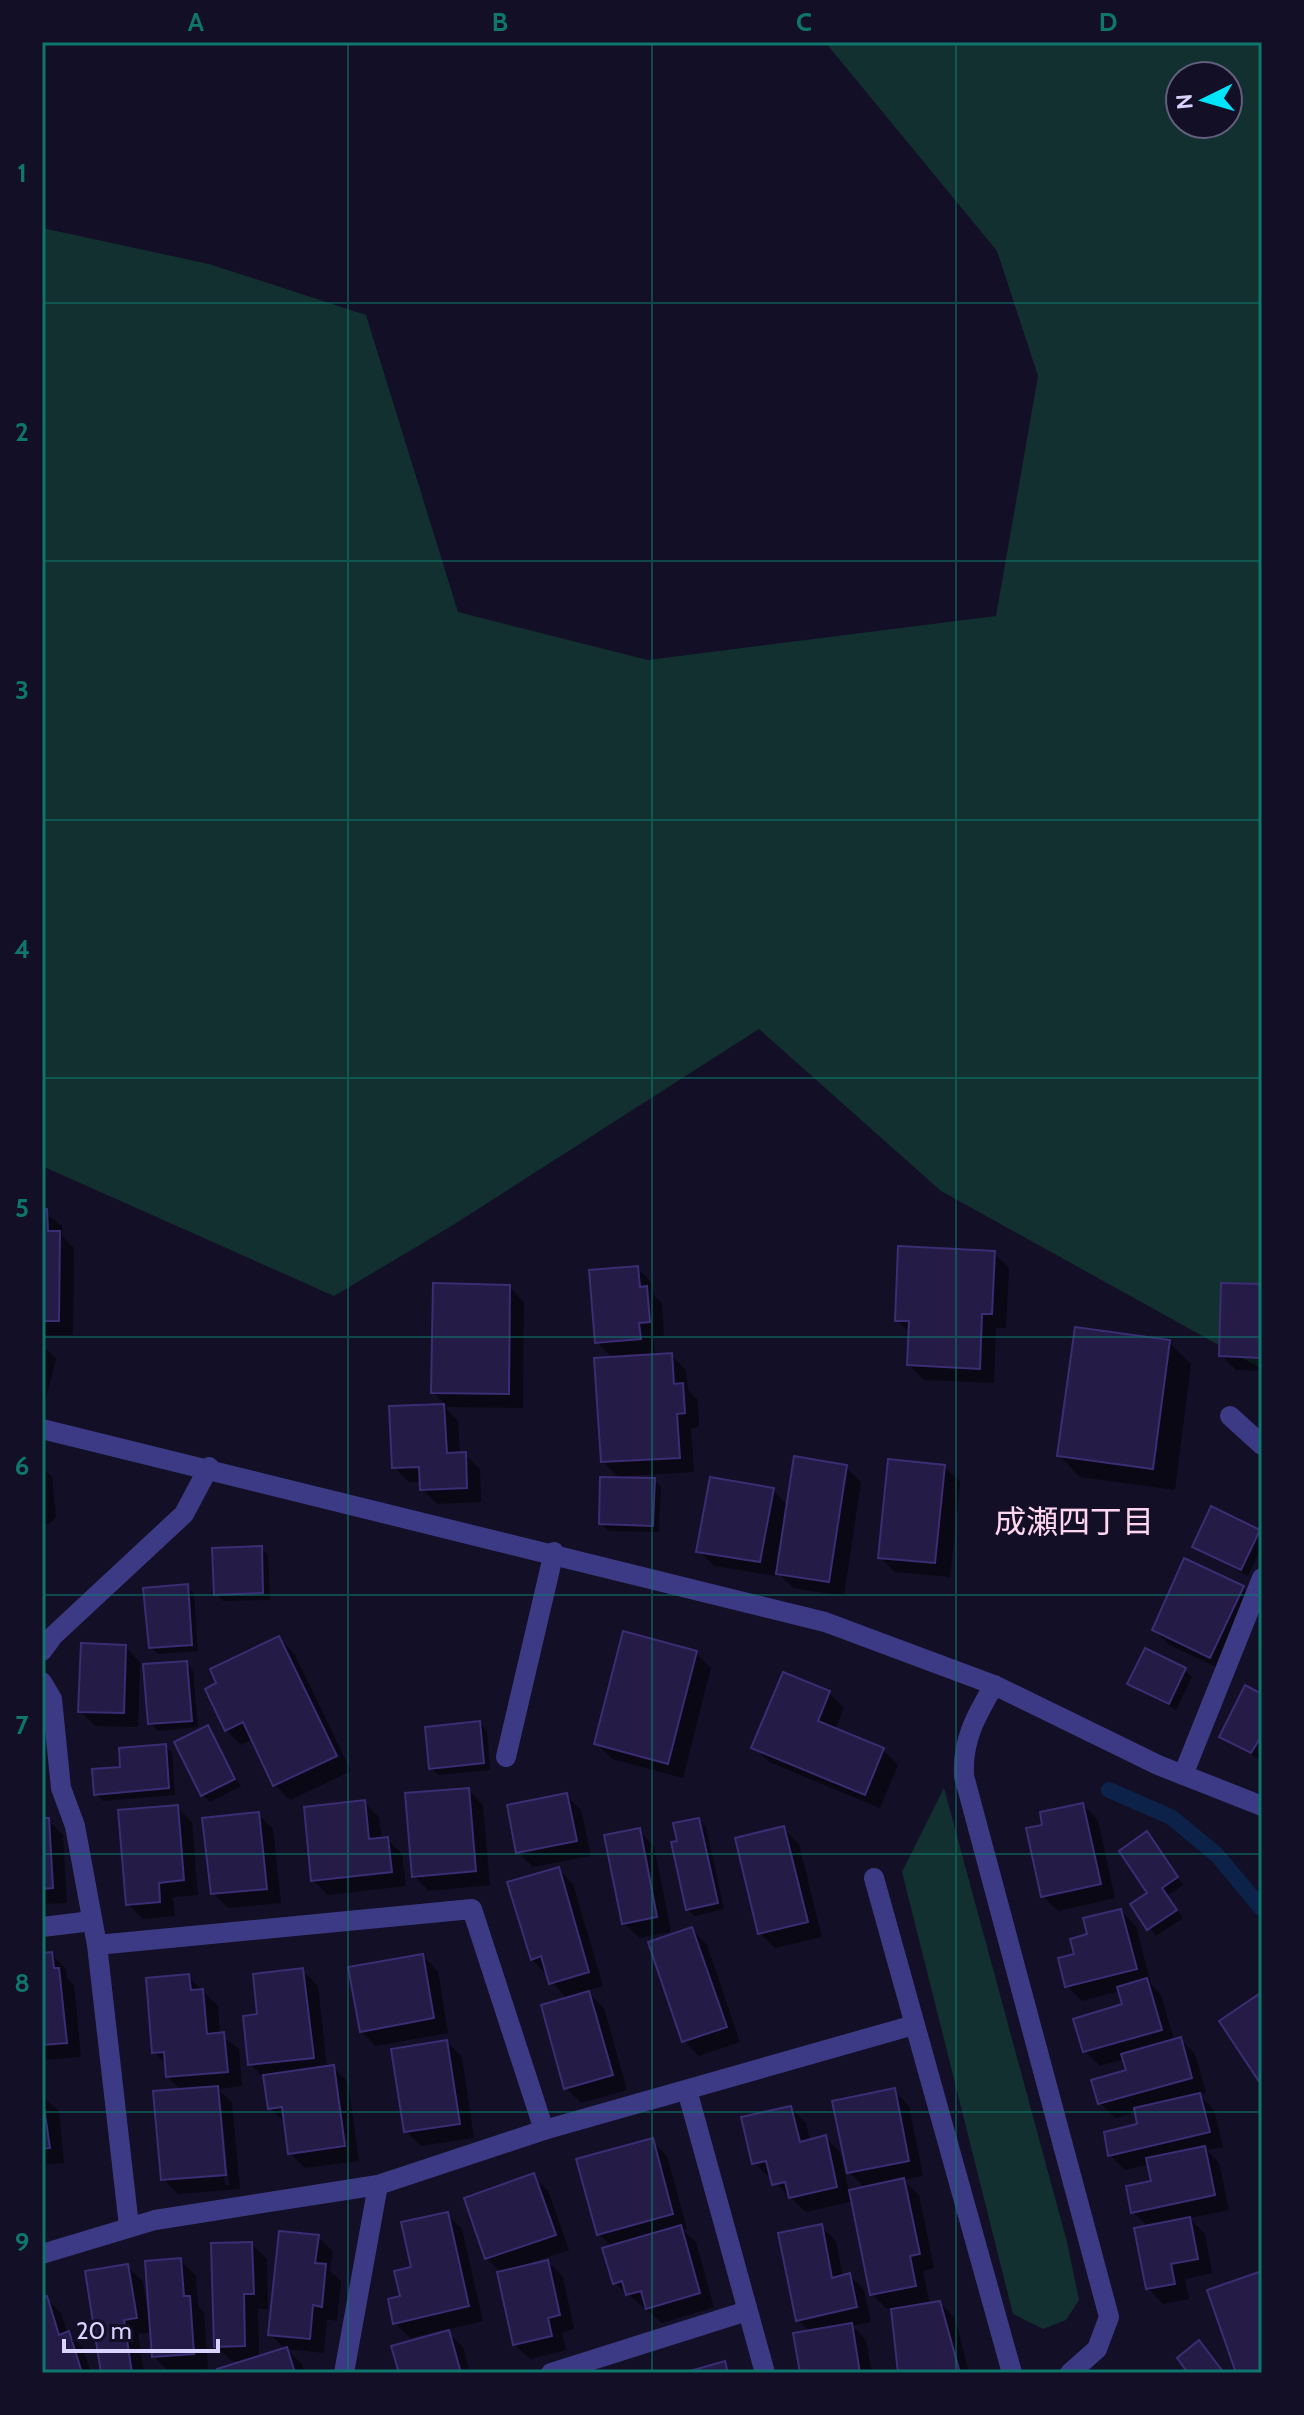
<svg xmlns="http://www.w3.org/2000/svg" width="1304" height="2415" viewBox="0 0 1304 2415" font-family="Cabin,'Noto Sans JP',sans-serif">
  <rect width="100%" height="100%" fill="#130f26"/>
  <g fill="#12302f" fill-rule="evenodd">
    <path d="M825,42H1262V1369L941,1191L759,1029L453,1225L334,1296L42,1166V228L209,264L366,315L458,612L648,660L996,616L1038,376L997,251ZM1180,76H1228V124H1180Z"/>
    <polygon points="944,1788 1067,2242 1079,2300 1066,2320 1043,2329 1013,2314 902,1872"/>
  </g>
  <g fill="#0007" fill-rule="evenodd">
    <polygon points="42,1211 62,1226 62,1236 74,1248 73,1335 42,1335"/>
    <polygon points="994,1253 1009,1268 1006,1328 996,1328 994,1383 924,1380 909,1365 910,1333 897,1320"/>
    <polygon points="637,1268 652,1283 653,1295 662,1303 664,1336 653,1337 655,1356 671,1355 686,1370 688,1390 698,1400 699,1427 691,1428 694,1472 625,1476 625,1479 654,1480 661,1487 659,1532 609,1531 601,1524 620,1479 603,1462 614,1359 597,1342"/>
    <polygon points="1261,1286 1262,1371 1236,1370 1221,1355"/>
    <polygon points="509,1287 524,1302 523,1408 445,1407 458,1421 460,1454 465,1454 480,1469 481,1502 437,1504 422,1489 421,1482 409,1482 394,1467 391,1408 447,1406 433,1392"/>
    <polygon points="1169,1342 1191,1364 1175,1490 1080,1477 1059,1455"/>
    <polygon points="42,1345 56,1359 44,1407 42,1407"/>
    <polygon points="846,1467 861,1482 844,1596 793,1588 776,1571 775,1576 714,1566 699,1551 773,1490 788,1506"/>
    <polygon points="944,1467 960,1482 950,1577 895,1572 880,1557"/>
    <polygon points="42,1468 52,1477 56,1517 49,1524 42,1524"/>
    <polygon points="1259,1532 1262,1547 1248,1576 1194,1546"/>
    <polygon points="261,1548 268,1555 270,1600 223,1601 216,1594"/>
    <polygon points="187,1586 194,1594 198,1651 158,1654 150,1647"/>
    <polygon points="1242,1587 1257,1602 1225,1671 1169,1645 1154,1630"/>
    <polygon points="279,1638 294,1653 351,1771 290,1800 275,1785 253,1739 241,1745 226,1730"/>
    <polygon points="125,1647 140,1662 138,1727 95,1726 80,1711"/>
    <polygon points="696,1653 711,1668 683,1778 612,1759 597,1744"/>
    <polygon points="186,1663 193,1670 198,1727 158,1731 150,1723"/>
    <polygon points="1185,1670 1192,1677 1176,1710 1130,1683"/>
    <polygon points="829,1693 844,1708 835,1730 883,1750 898,1765 880,1808 769,1762 754,1747"/>
    <polygon points="1262,1696 1262,1752 1259,1759 1221,1737"/>
    <polygon points="480,1723 487,1731 490,1770 438,1775 431,1768"/>
    <polygon points="207,1727 241,1786 210,1802 203,1795"/>
    <polygon points="165,1746 172,1753 175,1795 103,1801 96,1794 122,1769"/>
    <polygon points="468,1790 483,1805 490,1885 429,1891 414,1876"/>
    <polygon points="566,1795 581,1810 591,1856 533,1867 518,1852"/>
    <polygon points="364,1802 379,1817 382,1840 387,1839 402,1854 406,1886 328,1895 313,1880"/>
    <polygon points="1083,1805 1098,1820 1115,1898 1058,1911 1043,1896 1045,1826"/>
    <polygon points="177,1807 192,1822 198,1895 173,1897 175,1916 143,1919 128,1904"/>
    <polygon points="258,1814 273,1829 281,1903 228,1908 213,1893"/>
    <polygon points="42,1820 48,1820 63,1835 67,1903 42,1904"/>
    <polygon points="698,1820 706,1827 724,1909 695,1916 687,1909"/>
    <polygon points="784,1829 799,1844 822,1937 775,1948 760,1933"/>
    <polygon points="639,1831 654,1846 671,1932 639,1938 624,1923"/>
    <polygon points="1147,1834 1183,1885 1168,1895 1183,1918 1156,1936 1133,1905 1150,1894"/>
    <polygon points="558,1869 573,1884 603,1986 587,1991 604,2008 627,2090 581,2103 566,2088 567,1999 532,1959"/>
    <polygon points="1121,1911 1136,1926 1151,1984 1161,1995 1174,2040 1180,2039 1195,2054 1206,2093 1199,2094 1214,2110 1223,2147 1207,2150 1219,2163 1229,2210 1189,2218 1205,2234 1212,2273 1185,2279 1189,2299 1163,2304 1148,2288 1149,2227 1133,2212 1153,2183 1150,2164 1125,2170 1110,2155 1140,2126 1137,2112 1115,2118 1100,2103 1128,2072 1125,2059 1100,2066 1085,2051 1124,2006 1120,1991 1082,2001 1067,1986 1077,1956 1090,1936"/>
    <polygon points="692,1930 707,1945 740,2042 699,2056 684,2041"/>
    <polygon points="51,1954 66,1969 67,1978 74,1985 81,2057 42,2060 42,1955"/>
    <polygon points="423,1956 438,1971 448,2033 376,2046 361,2031"/>
    <polygon points="302,1970 318,1986 327,2068 333,2067 348,2082 359,2161 305,2168 290,2153 286,2124 270,2108 265,2079 250,2064 259,2016"/>
    <path d="M188,1976L218,2006L220,2035L239,2049L242,2086L218,2089L232,2103L240,2189L178,2194L163,2179L182,2091L168,2077L167,2065L154,2052ZM217,2101H221L229,2185H225Z"/>
    <polygon points="447,2042 462,2057 474,2138 421,2146 406,2131"/>
    <polygon points="894,2091 909,2106 923,2176 903,2180 919,2195 934,2268 923,2271 930,2305 940,2303 955,2318 969,2373 900,2373 893,2308 887,2309 872,2294 853,2201 806,2212 754,2163 791,2108 806,2123 810,2141 825,2137 840,2152 849,2192 865,2188 849,2172"/>
    <polygon points="42,2096 59,2111 64,2163 42,2165"/>
    <polygon points="652,2141 667,2156 687,2229 683,2230 696,2242 714,2307 662,2323 615,2283 612,2247 599,2234"/>
    <polygon points="533,2176 548,2191 569,2250 530,2263 531,2266 548,2262 563,2277 574,2329 562,2333 566,2350 530,2359 514,2344 499,2271 486,2258"/>
    <polygon points="42,2193 46,2235 42,2236"/>
    <polygon points="447,2214 462,2229 483,2321 445,2330 463,2347 470,2373 401,2373 443,2334 442,2330 410,2338 395,2323 414,2269"/>
    <polygon points="821,2226 836,2241 843,2277 849,2275 864,2290 871,2322 852,2326 866,2340 872,2373 802,2373 811,2332 798,2320"/>
    <polygon points="318,2237 333,2252 330,2271 341,2281 337,2321 327,2319 324,2353 286,2349 302,2364 304,2373 220,2373 244,2361 231,2361 216,2346 251,2244 267,2259 268,2309 258,2309 259,2358 286,2350 270,2334"/>
    <polygon points="181,2261 196,2276 198,2306 204,2313 208,2369 169,2372 154,2357 152,2332 138,2334 144,2373 103,2373 128,2267 143,2282 148,2316 151,2316"/>
    <polygon points="46,2298 61,2313 67,2332 83,2348 91,2373 42,2373 42,2299"/>
  </g>
  <g fill="none" stroke-linecap="round" stroke-linejoin="round">
    <polyline stroke="#0c2248" stroke-width="16" points="1109,1790 1171,1817 1217,1855 1262,1909"/>
  </g>
  <g fill="#241b47" stroke="#3b2d73" stroke-width="2">
    <polygon points="42,1209 47,1209 48,1231 60,1231 59,1321 42,1321"/>
    <polygon points="898,1246 995,1251 992,1314 982,1314 980,1369 907,1365 909,1321 895,1321"/>
    <polygon points="638,1266 640,1287 647,1286 650,1322 639,1323 641,1339 595,1343 589,1270"/>
    <polygon points="433,1283 510,1285 509,1394 431,1393"/>
    <polygon points="1221,1283 1262,1284 1261,1358 1219,1356"/>
    <polygon points="1075,1327 1170,1340 1153,1469 1057,1456"/>
    <polygon points="672,1353 674,1384 683,1383 685,1413 677,1414 680,1458 601,1462 594,1358"/>
    <polygon points="444,1404 447,1453 466,1452 467,1488 420,1490 419,1467 392,1468 389,1406"/>
    <polygon points="794,1456 847,1465 829,1582 776,1574"/>
    <polygon points="888,1459 945,1465 935,1563 878,1558"/>
    <polygon points="600,1477 655,1478 653,1526 599,1524"/>
    <polygon points="710,1477 774,1488 760,1562 696,1552"/>
    <polygon points="1211,1506 1260,1530 1241,1570 1192,1547"/>
    <polygon points="262,1546 263,1593 214,1595 212,1548"/>
    <polygon points="1184,1558 1244,1586 1210,1658 1152,1630"/>
    <polygon points="188,1584 192,1645 149,1648 143,1588"/>
    <polygon points="623,1631 697,1651 668,1764 594,1744"/>
    <polygon points="279,1636 337,1756 273,1786 243,1722 225,1731 205,1689 216,1683 210,1669"/>
    <polygon points="81,1643 126,1645 124,1713 78,1712"/>
    <polygon points="1145,1648 1186,1668 1169,1704 1127,1684"/>
    <polygon points="187,1661 192,1721 148,1724 143,1664"/>
    <polygon points="783,1672 830,1691 818,1721 884,1748 865,1795 751,1748"/>
    <polygon points="1245,1685 1262,1694 1262,1735 1251,1753 1219,1737"/>
    <polygon points="480,1721 484,1763 429,1769 425,1727"/>
    <polygon points="208,1725 235,1779 201,1796 174,1742"/>
    <polygon points="166,1744 169,1788 94,1795 92,1769 120,1767 119,1748"/>
    <polygon points="469,1788 476,1871 412,1877 405,1793"/>
    <polygon points="567,1793 577,1841 516,1853 507,1805"/>
    <polygon points="365,1800 369,1839 388,1837 392,1872 311,1881 304,1807"/>
    <polygon points="1083,1803 1101,1884 1041,1897 1026,1828 1042,1825 1040,1812"/>
    <polygon points="178,1805 184,1880 159,1883 160,1902 126,1905 118,1810"/>
    <polygon points="259,1812 267,1889 211,1894 202,1818"/>
    <polygon points="42,1818 49,1818 53,1888 42,1889"/>
    <polygon points="699,1818 718,1903 686,1910 671,1842 677,1841 673,1823"/>
    <polygon points="784,1826 808,1922 758,1934 735,1838"/>
    <polygon points="640,1828 657,1917 622,1924 604,1835"/>
    <polygon points="1147,1831 1178,1877 1162,1888 1177,1910 1147,1930 1130,1904 1147,1893 1119,1851"/>
    <polygon points="559,1867 589,1972 549,1984 541,1956 531,1960 507,1882"/>
    <polygon points="1121,1909 1137,1969 1065,1987 1058,1958 1074,1954 1070,1939 1087,1934 1083,1918"/>
    <polygon points="692,1927 727,2027 682,2042 648,1942"/>
    <polygon points="52,1952 54,1968 59,1968 67,2043 42,2045 42,1953"/>
    <polygon points="423,1954 434,2018 360,2032 348,1967"/>
    <polygon points="303,1968 314,2058 248,2065 243,2016 257,2014 253,1974"/>
    <polygon points="189,1974 191,1990 203,1989 207,2034 224,2032 228,2072 166,2077 164,2052 152,2053 146,1978"/>
    <polygon points="1147,1978 1162,2030 1083,2052 1073,2019 1122,2004 1117,1987"/>
    <polygon points="589,1991 613,2075 564,2089 541,2005"/>
    <polygon points="1262,1992 1262,2086 1219,2021"/>
    <polygon points="1181,2037 1192,2078 1098,2104 1091,2080 1126,2070 1121,2054"/>
    <polygon points="447,2040 460,2124 404,2132 391,2049"/>
    <polygon points="334,2065 345,2146 288,2154 282,2107 268,2109 263,2075"/>
    <polygon points="218,2086 226,2175 161,2180 153,2091"/>
    <polygon points="895,2088 909,2161 847,2173 832,2101"/>
    <polygon points="1200,2093 1210,2132 1108,2156 1104,2132 1137,2124 1134,2108"/>
    <polygon points="42,2094 50,2148 42,2149"/>
    <polygon points="791,2106 800,2142 826,2135 837,2187 789,2198 785,2182 772,2185 766,2161 752,2164 741,2117"/>
    <polygon points="653,2138 673,2214 597,2235 576,2159"/>
    <polygon points="1205,2146 1215,2195 1131,2213 1126,2186 1151,2181 1146,2158"/>
    <polygon points="534,2173 556,2235 485,2259 464,2198"/>
    <polygon points="904,2178 920,2254 910,2256 916,2286 870,2295 849,2190"/>
    <polygon points="448,2212 469,2306 393,2324 388,2299 400,2296 394,2271 411,2267 401,2222"/>
    <polygon points="1190,2217 1198,2259 1171,2264 1175,2284 1146,2289 1134,2228"/>
    <polygon points="822,2224 832,2278 850,2273 857,2307 796,2321 778,2233"/>
    <polygon points="681,2225 700,2293 646,2309 641,2291 626,2295 622,2281 613,2284 602,2248"/>
    <polygon points="279,2231 319,2235 315,2263 326,2264 322,2307 313,2305 310,2339 268,2335"/>
    <polygon points="252,2242 254,2294 244,2294 245,2346 214,2347 211,2243"/>
    <polygon points="181,2258 184,2296 190,2296 194,2354 152,2357 145,2261"/>
    <polygon points="548,2260 560,2315 548,2318 552,2336 513,2345 497,2272"/>
    <polygon points="128,2264 137,2318 124,2320 132,2373 101,2373 85,2271"/>
    <polygon points="1262,2271 1262,2373 1236,2373 1207,2290"/>
    <polygon points="47,2296 59,2335 69,2331 82,2373 42,2373 42,2297"/>
    <polygon points="940,2301 960,2373 898,2373 891,2309"/>
    <polygon points="852,2323 860,2373 800,2373 793,2333"/>
    <polygon points="449,2330 461,2373 399,2373 391,2346"/>
    <polygon points="1199,2340 1224,2373 1188,2373 1177,2358"/>
    <polygon points="287,2347 295,2373 218,2373 217,2369"/>
    <polygon points="725,2361 728,2373 683,2373"/>
  </g>
  <g fill="none" stroke-linecap="round" stroke-linejoin="round">
    <g stroke="#3d3a85" stroke-width="20">
      <polyline points="1230,1416 1262,1445"/>
      <polyline points="506,1757 554,1552"/>
      <polyline points="1183,1775 1262,1578"/>
      <polyline points="42,1927 92,1921"/>
    </g>
    <g stroke="#3d3a85" stroke-width="20">
      <polyline points="42,1429 825,1622 994,1685 1158,1765 1262,1806"/>
      <polyline points="42,1651 53,1636 184,1514 209,1467"/>
      <polyline points="42,1682 52,1699 61,1788 75,1826 97,1945 129,2226"/>
      <path d="M994,1685C976,1716 962,1740 964,1776L1109,2317L1097,2349L1070,2373"/>
      <polyline points="874,1878 1012,2373"/>
      <polyline points="97,1945 472,1909 544,2130"/>
      <polyline points="687,2090 765,2373"/>
      <polyline points="42,2254 155,2220 378,2185 544,2130 914,2025"/>
      <polyline points="344,2373 378,2185"/>
      <polyline points="551,2373 747,2311"/>
    </g>
  </g>
  <path fill="none" stroke="#0f766e" stroke-width="2" stroke-opacity="0.55" d="M348,42V2373M652,42V2373M956,42V2373M42,303H1262M42,561H1262M42,820H1262M42,1078H1262M42,1337H1262M42,1595H1262M42,1854H1262M42,2112H1262"/>
  <g text-anchor="middle" stroke-width="6" stroke-linejoin="round" paint-order="stroke">
    <g font-size="32" fill="#ffd6f0" stroke="#130f26">
      <text x="1074" y="1533">成瀬四丁目</text>
    </g>
  </g>
  <rect width="1304" height="2415" fill="none" stroke="#130f26" stroke-width="88"/>
  <g transform="translate(1204 100) rotate(265)"><circle r="38" fill="#130f26" stroke="#625e7d" stroke-width="2"/>
  <path d="M0-6L14 30L0 20L-14 30Z" fill="#00e5ff"/>
  <text y="-12" font-size="22" font-weight="bold" text-anchor="middle" fill="#d9d4ff">N</text>
  </g>
  <path d="M64 2339v12h154v-12" fill="none" stroke="#d9d4ff" stroke-width="4"/>
  <text x="76" y="2339" font-size="24" fill="#d9d4ff" stroke="#130f26" stroke-width="6" paint-order="stroke">20 m</text>
  <rect x="44" y="44" width="1216" height="2327" fill="none" stroke="#0f766e" stroke-width="3"/>
  <g font-size="26" text-anchor="middle" font-weight="bold" fill="#0f766e">
    <text x="196" y="31">A</text>
    <text x="500" y="31">B</text>
    <text x="804" y="31">C</text>
    <text x="1108" y="31">D</text>
    <text x="22" y="182">1</text>
    <text x="22" y="441">2</text>
    <text x="22" y="699">3</text>
    <text x="22" y="958">4</text>
    <text x="22" y="1217">5</text>
    <text x="22" y="1475">6</text>
    <text x="22" y="1734">7</text>
    <text x="22" y="1992">8</text>
    <text x="22" y="2251">9</text>
  </g>
</svg>
